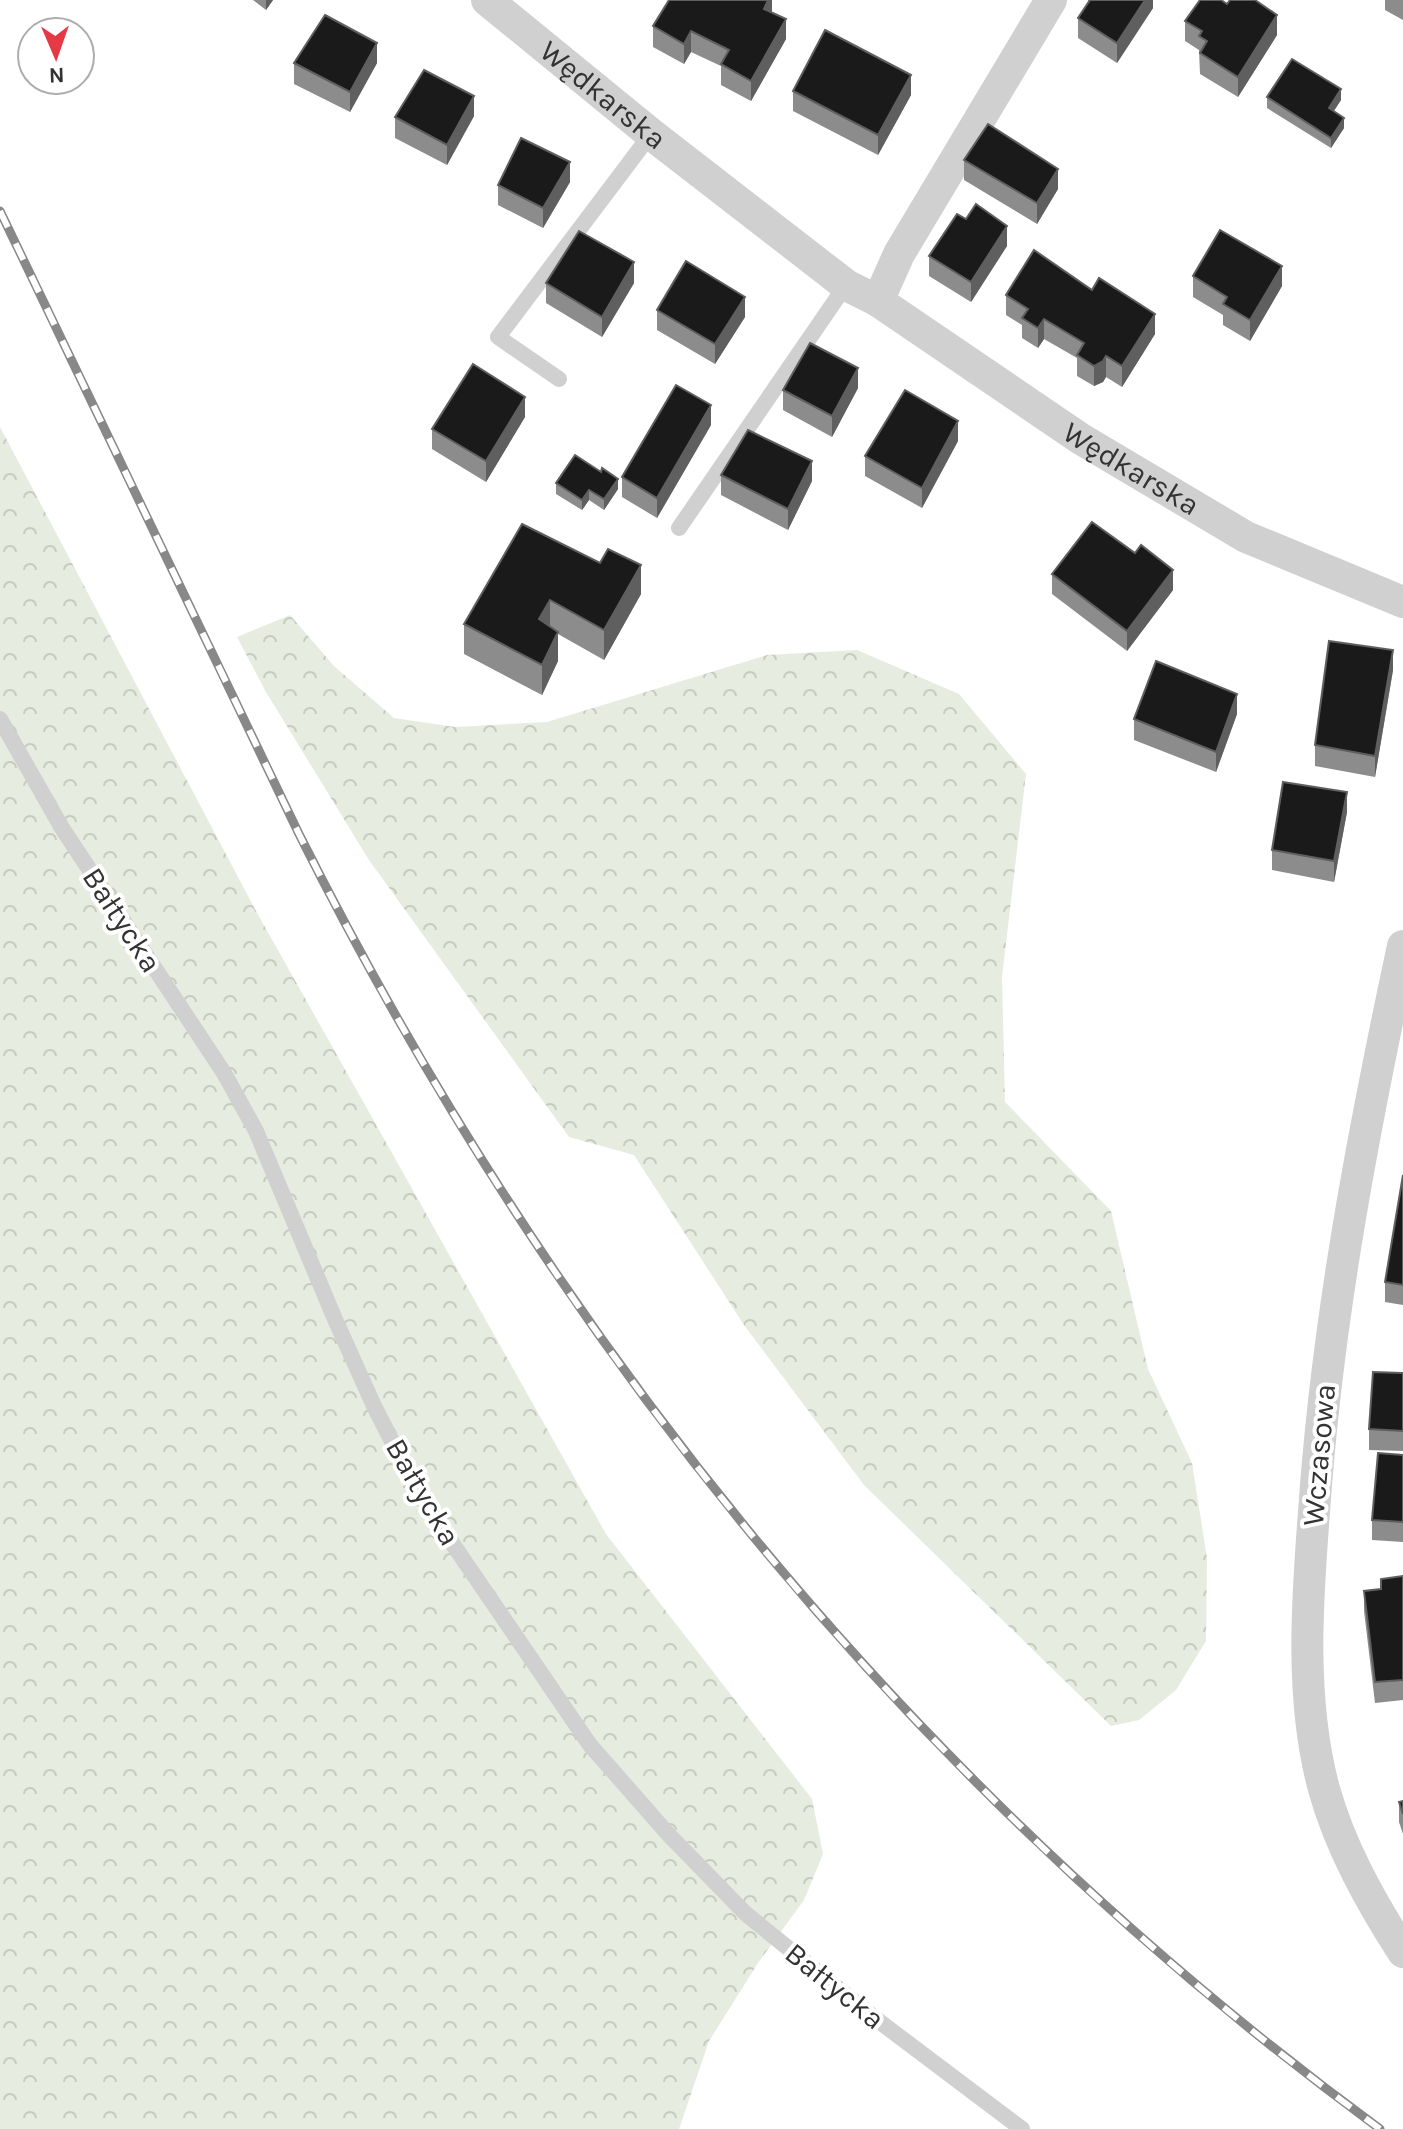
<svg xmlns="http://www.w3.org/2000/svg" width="1403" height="2129" viewBox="0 0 1403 2129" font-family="Karla,sans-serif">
  <defs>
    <pattern id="forest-crowns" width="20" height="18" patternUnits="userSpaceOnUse" patternTransform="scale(2)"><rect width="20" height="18" fill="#e6ecdf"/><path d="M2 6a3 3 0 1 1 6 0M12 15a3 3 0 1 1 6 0" fill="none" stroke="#c6cbc0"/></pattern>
  </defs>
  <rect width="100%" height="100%" fill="#fff"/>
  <g fill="url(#forest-crowns)">
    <polygon points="0,427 256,911 606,1534 812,1799 823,1854 804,1900 758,1963 709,2041 679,2129 0,2129"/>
    <polygon points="290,615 334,666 394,718 455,727 547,722 767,655 857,650 959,694 1026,774 1002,977 1005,1102 1111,1211 1148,1369 1192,1463 1207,1558 1206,1641 1176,1690 1139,1720 1111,1726 864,1485 744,1325 634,1155 569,1137 369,860 266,692 237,637"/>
  </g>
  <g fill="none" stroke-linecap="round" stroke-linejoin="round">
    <g stroke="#d0d0d0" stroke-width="16">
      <polyline points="559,379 498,337 651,134"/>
      <polyline points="679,528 846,285"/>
      <polyline points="0,719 62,828 224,1073 256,1131 334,1317 374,1406 420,1496 590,1745 669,1835 746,1914 876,2019 1022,2129"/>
    </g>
    <g stroke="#d0d0d0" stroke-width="32">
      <path id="s1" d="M487,0L651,134L846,285L878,301L1081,439L1246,537L1403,602"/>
      <polyline points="878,301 899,254 1051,0"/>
      <path d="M1403,946C1363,1133 1327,1321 1314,1512C1307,1602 1300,1701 1324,1789C1340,1847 1371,1902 1403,1952"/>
    </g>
    <g stroke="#888" stroke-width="9">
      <path id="rail" d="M0,211L299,834C558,1351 913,1786 1380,2129"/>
    </g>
    <use href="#rail" stroke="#fff" stroke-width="6" stroke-dasharray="18" stroke-linecap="butt"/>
  </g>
  <g fill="#8c8c8c">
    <polygon points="253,0 273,0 266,10"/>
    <polygon points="772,0 772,12 786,39 751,101 721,85 721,66 691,52 684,64 653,47 653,26"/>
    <polygon points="1088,0 1153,0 1153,8 1117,63 1078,38 1078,18 1088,2"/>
    <polygon points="1385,0 1403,0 1403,20 1385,10"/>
    <polygon points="1185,21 1277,35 1238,97 1200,74 1199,50 1185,41"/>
    <polygon points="294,63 377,63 350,112 294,84"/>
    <polygon points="793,91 911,95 878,155 793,111"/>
    <polygon points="1267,97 1341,100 1334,111 1344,128 1331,148 1267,108"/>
    <polygon points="474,116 447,165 395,138 395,117"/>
    <polygon points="964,160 1058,189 1037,224 964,180"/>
    <polygon points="570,182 543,228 498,205 498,185"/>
    <polygon points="1007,246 971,302 929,276 929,256"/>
    <polygon points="1193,276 1282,286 1250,341 1223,325 1223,315 1193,297"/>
    <polygon points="546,283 634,283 602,337 546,303"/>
    <polygon points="1006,295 1155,334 1122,387 1106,377 1103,382 1094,386 1077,376 1077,358 1044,339 1038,348 1022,338 1022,325 1006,315"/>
    <polygon points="657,310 745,317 715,364 657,330"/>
    <polygon points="858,388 832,437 783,410 783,390"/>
    <polygon points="525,417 486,482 432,449 432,429"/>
    <polygon points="711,425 657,518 622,497 622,477"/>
    <polygon points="958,441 922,508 865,476 865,456"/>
    <polygon points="721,475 812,481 788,530 721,495"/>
    <polygon points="556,483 618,489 604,510 589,500 582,510 556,494"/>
    <polygon points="522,524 641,594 604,660 558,634 558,661 542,695 464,654 464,624"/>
    <polygon points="1135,553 1173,590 1127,651 1052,594 1052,574"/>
    <polygon points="1393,670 1375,777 1315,766 1315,745"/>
    <polygon points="1237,714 1216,772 1134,740 1134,719"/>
    <polygon points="1347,812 1334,882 1272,870 1272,850"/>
    <polygon points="1403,1175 1403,1305 1385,1302 1385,1282"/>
    <polygon points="1403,1373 1403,1451 1369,1450 1369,1429"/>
    <polygon points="1403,1455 1403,1542 1372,1540 1372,1520"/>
    <polygon points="1403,1576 1403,1700 1375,1703 1364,1611 1364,1591 1381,1589"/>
    <polygon points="1403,1801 1403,1834 1399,1822 1399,1802"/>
  </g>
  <g fill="#5f5f5f">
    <polygon points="266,0 273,0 266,10"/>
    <polygon points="768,0 772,0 772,11 764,29 764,9"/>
    <polygon points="1145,0 1153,0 1153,8 1117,63 1117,43"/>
    <polygon points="1277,15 1277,35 1238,97 1238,77"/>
    <polygon points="786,19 786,39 751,101 751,81"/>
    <polygon points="691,31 691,52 684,64 684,44"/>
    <polygon points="377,43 377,63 350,112 350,92"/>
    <polygon points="911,75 911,95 878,155 878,135"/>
    <polygon points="1341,89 1341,100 1329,118 1329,108"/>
    <polygon points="474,96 474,116 447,165 447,145"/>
    <polygon points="1344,118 1344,128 1331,148 1331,138"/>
    <polygon points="570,162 570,182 543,228 543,208"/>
    <polygon points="1058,169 1058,189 1037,224 1037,203"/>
    <polygon points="1007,226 1007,246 971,302 971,282"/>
    <polygon points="634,262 634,283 602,337 602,317"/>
    <polygon points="1282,266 1282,286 1250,341 1250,320"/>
    <polygon points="745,297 745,317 715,364 715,344"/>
    <polygon points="1155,314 1155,334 1122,387 1122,366"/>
    <polygon points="1044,319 1044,339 1038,348 1038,328"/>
    <polygon points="1106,356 1106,377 1103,382 1094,386 1094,366"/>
    <polygon points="858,368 858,388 832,437 832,416"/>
    <polygon points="525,397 525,417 486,482 486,461"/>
    <polygon points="711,405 711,425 657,518 657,498"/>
    <polygon points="958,421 958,441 922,508 922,488"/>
    <polygon points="812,461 812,481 788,530 788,509"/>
    <polygon points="618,479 618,489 604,510 604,499"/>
    <polygon points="589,490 589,500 582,510 582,500"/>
    <polygon points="641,565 641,594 604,660 604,630"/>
    <polygon points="1173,570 1173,590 1127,651 1127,631"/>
    <polygon points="550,600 550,629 539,619"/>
    <polygon points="558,632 558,661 542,695 542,665"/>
    <polygon points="1393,650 1393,670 1375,777 1375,756"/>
    <polygon points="1237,694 1237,714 1216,772 1216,752"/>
    <polygon points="1347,792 1347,812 1334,882 1334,861"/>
  </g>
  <g fill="#1a1a1a" stroke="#5f5f5f" stroke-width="2">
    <polygon points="669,0 768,0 764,9 786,19 751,81 721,64 729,50 691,31 684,44 653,26"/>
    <polygon points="1090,0 1145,0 1117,43 1078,18"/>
    <polygon points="1200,0 1221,0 1227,4 1230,0 1255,0 1277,15 1238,77 1200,53 1207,41 1199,36 1202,31 1185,21"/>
    <polygon points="325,15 377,43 350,92 294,63"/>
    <polygon points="825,30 911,75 878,135 793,91"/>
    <polygon points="1292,59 1341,89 1329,108 1344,118 1331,138 1267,97"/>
    <polygon points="424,70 474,96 447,145 395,117"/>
    <polygon points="988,124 1058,169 1037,203 964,160"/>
    <polygon points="521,138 570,162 543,208 498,185"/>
    <polygon points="976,204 1007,226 971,282 929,256 957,214 966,219"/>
    <polygon points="1220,230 1282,266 1250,320 1223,304 1227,297 1193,276"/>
    <polygon points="579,231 634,262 602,317 546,283"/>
    <polygon points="1034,250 1092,290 1099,278 1155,314 1122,366 1106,356 1103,361 1094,366 1077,355 1084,343 1044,319 1038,328 1022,318 1028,309 1006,295"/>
    <polygon points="686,261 745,297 715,344 657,310"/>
    <polygon points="810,343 858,368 832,416 783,390"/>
    <polygon points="473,364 525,397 486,461 432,429"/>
    <polygon points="676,385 711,405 657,498 622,477"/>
    <polygon points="905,390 958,421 922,488 865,456"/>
    <polygon points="748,430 812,461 788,509 721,475"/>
    <polygon points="575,455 601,472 602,468 618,479 604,499 589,490 582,500 556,483"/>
    <polygon points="1092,522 1135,553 1141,545 1173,570 1127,631 1052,574"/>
    <polygon points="522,524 600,563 608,549 641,565 604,630 550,600 539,619 558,632 542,665 464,624"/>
    <polygon points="1329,641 1393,650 1375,756 1315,745"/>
    <polygon points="1156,661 1237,694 1216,752 1134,719"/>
    <polygon points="1283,782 1347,792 1334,861 1272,850"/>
    <polygon points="1403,1175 1403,1285 1385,1282"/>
    <polygon points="1373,1372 1403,1373 1403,1431 1369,1429"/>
    <polygon points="1378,1453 1403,1455 1403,1522 1372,1520"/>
    <polygon points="1403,1576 1403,1680 1375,1682 1364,1591 1381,1589 1381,1579"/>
    <polygon points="1403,1801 1403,1814 1399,1802"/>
  </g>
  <g text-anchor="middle" stroke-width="8" stroke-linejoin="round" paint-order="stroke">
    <g font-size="30" fill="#333" stroke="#fff">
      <text dy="10" stroke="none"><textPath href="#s1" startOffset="150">Wędkarska</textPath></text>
      <text dy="10" stroke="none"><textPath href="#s1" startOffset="798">Wędkarska</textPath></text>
      <text transform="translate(122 920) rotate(57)" y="10">Bałtycka</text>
      <text transform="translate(1319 1455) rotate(-85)" y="10">Wczasowa</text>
      <text transform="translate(423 1492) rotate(60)" y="10">Bałtycka</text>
      <text transform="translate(835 1986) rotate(39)" y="10">Bałtycka</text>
    </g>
  </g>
  <g transform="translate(56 56) rotate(178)"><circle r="38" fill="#ffffff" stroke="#adadad" stroke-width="2"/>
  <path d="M0-6L14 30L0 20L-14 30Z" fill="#e63946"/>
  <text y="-12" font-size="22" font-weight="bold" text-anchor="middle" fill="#333333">N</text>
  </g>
</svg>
